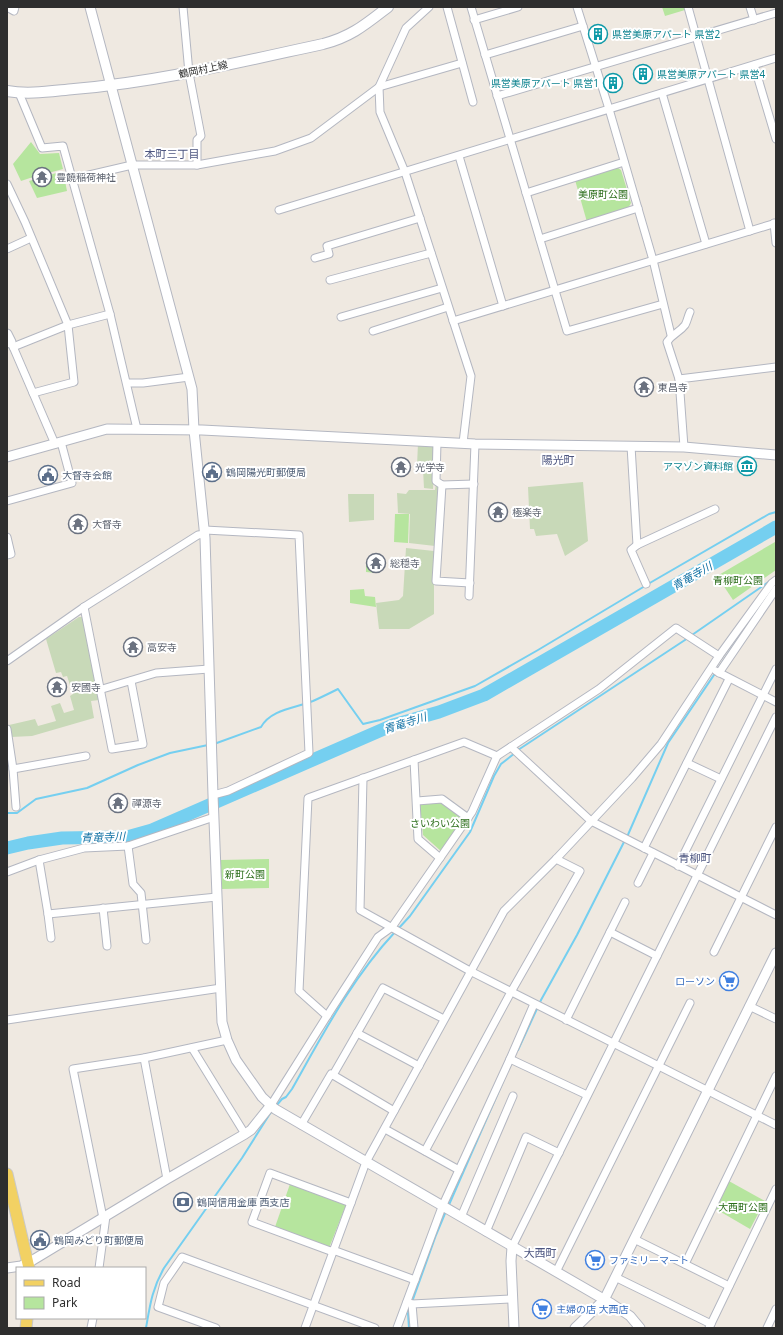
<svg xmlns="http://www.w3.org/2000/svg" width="783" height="1335" viewBox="0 0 783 1335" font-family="'Noto Sans','Noto Sans JP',sans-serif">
  <rect width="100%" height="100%" fill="#efe9e1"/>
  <g fill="#b6e59e">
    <polygon points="662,7 684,7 685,10 665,16"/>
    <polygon points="31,142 40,154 59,153 63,169 30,178 21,181 13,164"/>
    <polygon points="615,166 621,170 631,203 627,210 587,222 575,180"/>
    <polygon points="63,171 67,191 37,198 29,181"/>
    <polygon points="395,514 409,514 408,543 394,542"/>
    <polygon points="775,542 776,570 733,600 717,576"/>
    <polygon points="376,560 376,573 366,572 366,561"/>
    <polygon points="364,589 365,596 375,597 376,607 350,603 350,590"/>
    <polygon points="441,802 464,818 442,852 423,835 420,804"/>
    <polygon points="269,859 269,888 222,889 220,860"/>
    <polygon points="727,1180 765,1201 750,1229 714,1208"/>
    <polygon points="290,1184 346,1205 329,1248 275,1227"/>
  </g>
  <g fill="#c8d9b8">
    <polygon points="418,443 435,444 433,489 424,488 423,469 422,467 417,466"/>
    <polygon points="583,482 588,541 565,556 557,534 536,536 534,529 530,529 528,487"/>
    <polygon points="436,484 438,486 435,546 409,543 410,514 398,513 397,493 406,494 409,490 435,490"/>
    <polygon points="348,494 374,494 374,520 349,522"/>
    <polygon points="406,548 434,551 434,614 409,629 379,629 376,603 399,600 403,596"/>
    <polygon points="79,617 82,617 99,700 91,701 94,718 32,736 11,737 9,725 35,719 38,726 56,721 51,706 60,703 64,713 74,710 70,696 73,694 67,676 63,677 61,672 56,673 46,639"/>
  </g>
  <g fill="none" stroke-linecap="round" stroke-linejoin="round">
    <g stroke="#75cff0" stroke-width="2">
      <polyline points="648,584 769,514 776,512"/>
      <polyline points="692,635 770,581"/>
      <path d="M214,744L261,727C271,709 296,708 313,701C322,697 330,693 338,689L363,724L380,720L475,686L538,650L645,586"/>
      <polyline points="518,750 688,638"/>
      <polyline points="7,813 17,813 36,799 87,788 138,765 170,753 208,745"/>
      <polyline points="627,837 668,743 770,592"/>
      <polyline points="398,929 410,916 470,832 494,776 501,764 515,753"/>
      <polyline points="518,1050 541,1000 577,935 625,840"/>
      <path d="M276,1106L282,1099L286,1097L292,1089C323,1034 352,978 395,932"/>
      <polyline points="448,1207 504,1079"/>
      <polyline points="412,1302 436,1235 446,1211"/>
      <path d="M146,1328C150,1305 152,1289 164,1268L242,1158L271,1112"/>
      <polyline points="409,1328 408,1313 410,1308"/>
    </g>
    <polyline stroke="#75cff0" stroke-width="13" points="7,848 28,843 62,838 127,837 152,830 393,725 439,712 484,695 776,527"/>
    <g stroke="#b4b7c1" stroke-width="9">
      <g id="minor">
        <polyline points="7,7 14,11 15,7"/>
        <polyline points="183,7 189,73 201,136 197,140 197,165"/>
        <polyline points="429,7 406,28 379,87 380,112 405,172 471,376 463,443"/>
        <polyline points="447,7 473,102"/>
        <polyline points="471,7 567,331 663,304"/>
        <polyline points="577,7 609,109 653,260 671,335"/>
        <polyline points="688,7 750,231"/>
        <polyline points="750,7 754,20"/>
        <polyline points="474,20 518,7"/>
        <polyline points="485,55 583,26"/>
        <polyline points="754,65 776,139"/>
        <polyline points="19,93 42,148 63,146 110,314 137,429"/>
        <polyline points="662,93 706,244"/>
        <polyline points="497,96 776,13"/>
        <path d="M459,156C474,206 488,256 503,306"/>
        <polyline points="72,179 132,165 197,165 275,151 311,138 379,87 462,63"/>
        <polyline points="7,184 25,222 68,325 74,382 33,393"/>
        <polyline points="526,193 624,162"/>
        <polyline points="279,210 776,58"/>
        <polyline points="774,223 776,243"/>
        <polyline points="540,239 638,208"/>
        <polyline points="7,249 31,238"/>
        <polyline points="315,258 329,254 327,246 420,218"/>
        <polyline points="330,280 431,253"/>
        <polyline points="341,317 442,288"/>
        <polyline points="453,321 776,223"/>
        <polyline points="373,331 448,307"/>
        <polyline points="11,342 55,444"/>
        <polyline points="13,347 68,325 110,314"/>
        <polyline points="679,379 776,367"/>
        <polyline points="127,383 143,383 189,377"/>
        <polyline points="437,442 436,481 442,485 436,581 470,583"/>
        <polyline points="631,446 637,545"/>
        <path d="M684,447L679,379L667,342C673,333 679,333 685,325C687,322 688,316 690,312"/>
        <polyline points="442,485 474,484"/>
        <polyline points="7,501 72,483 61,442"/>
        <polyline points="205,530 299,535 309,753 228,791 213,795"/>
        <polyline points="7,537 11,554 7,555"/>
        <polyline points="646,584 631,550 637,545 715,509"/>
        <polyline points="469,596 475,444"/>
        <polyline points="84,607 112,749 143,744 131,681"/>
        <polyline points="719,656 772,583 776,580"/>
        <polyline points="7,661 84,607 198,535 205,534"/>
        <polyline points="716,671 776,702"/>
        <polyline points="719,673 776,589"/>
        <polyline points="99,690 156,673 209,669"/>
        <polyline points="7,729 13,769 16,807"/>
        <polyline points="511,747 591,821 776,915"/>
        <polyline points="414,760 418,839 440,858"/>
        <polyline points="687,763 721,779"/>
        <polyline points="13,769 86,756"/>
        <polyline points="363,778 360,910 470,971 776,1125"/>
        <polyline points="417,801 442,799 468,818"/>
        <polyline points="128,846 133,884 141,893 146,940"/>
        <polyline points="644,848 729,679"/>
        <polyline points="39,860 48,914 217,897"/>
        <polyline points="678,866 776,669"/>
        <polyline points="7,872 39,860 84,848 128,846 214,817"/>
        <polyline points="638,883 653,853"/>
        <polyline points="103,908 107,946"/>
        <polyline points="48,914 51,938"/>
        <polyline points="610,932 657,956"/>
        <polyline points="714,952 776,827"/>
        <polyline points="749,1006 776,1019"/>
        <polyline points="327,1016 299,991 308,798 464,742 497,756"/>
        <polyline points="7,1020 221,988"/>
        <polyline points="566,1020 625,902"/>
        <polyline points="357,1033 419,1066"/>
        <polyline points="192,1048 245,1134"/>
        <polyline points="144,1058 167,1179"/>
        <polyline points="510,1059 587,1095"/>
        <polyline points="333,1075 394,1111"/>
        <polyline points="271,1105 327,1016 378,937 392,927 472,812 497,756 599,689 676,628 719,656 661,744 632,778 556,859 504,911 366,1162 305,1328"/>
        <polyline points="301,1125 331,1074 333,1075 383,988 444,1019"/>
        <polyline points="385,1129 459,1170"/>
        <polyline points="425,1151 511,992 580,871 556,859"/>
        <polyline points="461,1217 513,1096"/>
        <polyline points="103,1218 73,1069 144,1058 227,1040"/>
        <polyline points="486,1232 526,1137 559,1153"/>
        <polyline points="634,1239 729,1286"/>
        <polyline points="512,1247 776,717"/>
        <polyline points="333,1250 415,1280"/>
        <polyline points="333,1252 252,1222 270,1173 351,1203"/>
        <polyline points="685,1264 776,1076"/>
        <polyline points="99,1268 106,1216"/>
        <polyline points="556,1272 690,1003"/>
        <polyline points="615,1277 711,1324"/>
        <polyline points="407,1302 412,1304 512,1299"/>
        <polyline points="412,1304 414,1328"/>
        <polyline points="91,1328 93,1318"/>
        <polyline points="216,1328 158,1307 164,1283 182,1257 375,1328"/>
        <polyline points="397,1328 442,1207 510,1059 534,1004"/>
        <polyline points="709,1328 776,1189"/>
        <polyline points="767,1328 776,1309"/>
      </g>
    </g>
    <g stroke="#b4b7c1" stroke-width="11">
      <g id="tertiary">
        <polyline points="90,7 192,389 194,430 205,538 213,795 222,1022 227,1040 236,1060 262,1097 275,1109 612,1304 630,1316 640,1328"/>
        <polyline points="7,334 11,342 7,343"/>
        <polyline points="7,457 107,429 202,430 475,444 684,447 776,455"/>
        <polyline points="512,1247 511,1261 514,1328"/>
        <polyline points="7,1268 21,1266 33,1260 167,1179 245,1134 251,1130 271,1105"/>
        <polyline points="575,1328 604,1300 776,953"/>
      </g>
    </g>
    <g stroke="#b4b7c1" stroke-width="12">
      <path id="secondary" d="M7,91C29,95 52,91 74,89C158,82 240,62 323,44C351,37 366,24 388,7"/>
    </g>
    <g stroke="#c9c9c9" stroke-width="13">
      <g id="primary">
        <polyline points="7,1174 29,1268"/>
        <polyline points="26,1328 27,1318"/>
      </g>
    </g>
    <use href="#minor" stroke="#fff" stroke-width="7"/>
    <use href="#tertiary" stroke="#fff" stroke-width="9"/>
    <use href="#secondary" stroke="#fff" stroke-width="10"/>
    <use href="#primary" stroke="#f2d163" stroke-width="11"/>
  </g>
  <defs>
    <g id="building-ring" transform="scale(1)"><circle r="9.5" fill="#fff" stroke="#0f9aa8" stroke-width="1.5"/><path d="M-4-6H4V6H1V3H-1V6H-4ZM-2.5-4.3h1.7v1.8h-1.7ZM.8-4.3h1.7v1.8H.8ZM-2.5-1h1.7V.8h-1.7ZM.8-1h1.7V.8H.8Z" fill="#0f9aa8"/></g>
    <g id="temple-ring" transform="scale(1)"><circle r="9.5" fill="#fff" stroke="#6b7280" stroke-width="1.5"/><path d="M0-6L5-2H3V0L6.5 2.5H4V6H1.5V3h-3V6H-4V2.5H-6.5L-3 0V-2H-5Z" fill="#6b7280"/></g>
    <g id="museum-ring" transform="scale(1)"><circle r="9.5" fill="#fff" stroke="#0f9aa8" stroke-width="1.5"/><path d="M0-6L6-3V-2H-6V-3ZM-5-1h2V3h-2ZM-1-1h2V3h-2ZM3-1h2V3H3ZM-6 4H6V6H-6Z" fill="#0f9aa8"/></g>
    <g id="civic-ring" transform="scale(1)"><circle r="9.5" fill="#fff" stroke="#5c6f8a" stroke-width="1.5"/><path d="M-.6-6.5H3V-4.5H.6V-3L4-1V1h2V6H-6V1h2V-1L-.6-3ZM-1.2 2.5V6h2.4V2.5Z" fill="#5c6f8a"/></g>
    <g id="supermarket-ring" transform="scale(1)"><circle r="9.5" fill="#fff" stroke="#3f7fe0" stroke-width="1.5"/><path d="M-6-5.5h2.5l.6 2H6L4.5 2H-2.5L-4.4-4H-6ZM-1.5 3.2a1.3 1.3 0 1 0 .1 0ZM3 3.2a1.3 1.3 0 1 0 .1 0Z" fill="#3f7fe0"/></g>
    <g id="bank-ring" transform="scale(1)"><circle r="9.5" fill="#fff" stroke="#5c6f8a" stroke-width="1.5"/><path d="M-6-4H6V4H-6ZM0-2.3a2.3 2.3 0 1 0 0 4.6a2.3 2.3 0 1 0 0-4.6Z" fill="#5c6f8a"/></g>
  </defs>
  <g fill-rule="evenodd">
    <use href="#building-ring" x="598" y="34"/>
    <use href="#building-ring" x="643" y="74"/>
    <use href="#building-ring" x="613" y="83"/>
    <use href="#temple-ring" x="42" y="177"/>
    <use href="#temple-ring" x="644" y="387"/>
    <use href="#museum-ring" x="747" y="466"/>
    <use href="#temple-ring" x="401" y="467"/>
    <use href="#civic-ring" x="212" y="472"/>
    <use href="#civic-ring" x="48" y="475"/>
    <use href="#temple-ring" x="498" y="512"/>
    <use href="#temple-ring" x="78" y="524"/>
    <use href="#temple-ring" x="376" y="563"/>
    <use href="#temple-ring" x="133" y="647"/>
    <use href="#temple-ring" x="57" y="687"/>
    <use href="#temple-ring" x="118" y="803"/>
    <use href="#supermarket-ring" x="729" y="981"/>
    <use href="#bank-ring" x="183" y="1202"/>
    <use href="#civic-ring" x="40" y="1240"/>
    <use href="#supermarket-ring" x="595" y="1260"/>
    <use href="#supermarket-ring" x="542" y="1309"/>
  </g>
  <g text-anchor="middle" stroke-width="4" stroke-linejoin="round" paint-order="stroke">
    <g font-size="10" fill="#0d838f" stroke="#fff" text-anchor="start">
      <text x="612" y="38">県営美原アパート 県営2</text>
      <text x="657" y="78">県営美原アパート 県営4</text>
      <text x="599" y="87" text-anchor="end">県営美原アパート 県営1</text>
      <text x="733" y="470" text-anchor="end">アマゾン資料館</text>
    </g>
    <g font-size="10" fill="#2e2e2e" stroke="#fff">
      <text transform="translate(203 69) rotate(-12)" y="4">鶴岡村上線</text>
    </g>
    <g font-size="10" fill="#5b616d" stroke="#fff" text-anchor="start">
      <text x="56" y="181">豊饒稲荷神社</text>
      <text x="658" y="391">東昌寺</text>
      <text x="415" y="471">光学寺</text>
      <text x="512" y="516">極楽寺</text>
      <text x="92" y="528">大督寺</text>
      <text x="390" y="567">総穏寺</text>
      <text x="147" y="651">高安寺</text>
      <text x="71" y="691">安國寺</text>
      <text x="132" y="807">禪源寺</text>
    </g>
    <g font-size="10" fill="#2c6e1b" stroke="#fff">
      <text x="603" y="198">美原町公園</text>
      <text x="738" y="584">青柳町公園</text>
      <text x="440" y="827">さいわい公園</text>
      <text x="245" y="878">新町公園</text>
      <text x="743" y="1211">大西町公園</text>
    </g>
    <g font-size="10" fill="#4e5e75" stroke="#fff" text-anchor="start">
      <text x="226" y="476">鶴岡陽光町郵便局</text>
      <text x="62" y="479">大督寺会館</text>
      <text x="197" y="1206">鶴岡信用金庫 西支店</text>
      <text x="54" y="1244">鶴岡みどり町郵便局</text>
    </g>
    <g font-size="10" fill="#366cbe" stroke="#fff" text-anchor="start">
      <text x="715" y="985" text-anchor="end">ローソン</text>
      <text x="609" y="1264">ファミリーマート</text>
      <text x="556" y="1313">主婦の店 大西店</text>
    </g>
    <g font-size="11" fill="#4d5680" stroke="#fff">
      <text x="172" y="158">本町三丁目</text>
      <text x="558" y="464">陽光町</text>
      <text x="695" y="862">青柳町</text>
      <text x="540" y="1257">大西町</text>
    </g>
    <g font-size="11" font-style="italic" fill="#0d6fa3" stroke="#fff">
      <text transform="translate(692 576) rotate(-30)" y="4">青竜寺川</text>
      <text transform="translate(405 723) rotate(-18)" y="4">青竜寺川</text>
      <text transform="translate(103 837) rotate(-2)" y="4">青竜寺川</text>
    </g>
  </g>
  <rect width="783" height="1335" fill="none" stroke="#2e2e2e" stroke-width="16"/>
  <rect x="16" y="1267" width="130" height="52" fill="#ffffff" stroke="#ababab"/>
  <rect x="24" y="1280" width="20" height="6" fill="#f2d163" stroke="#ababab"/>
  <text x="52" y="1287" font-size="12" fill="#2e2e2e">Road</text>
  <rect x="24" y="1297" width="20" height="12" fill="#b6e59e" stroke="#ababab"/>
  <text x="52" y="1307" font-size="12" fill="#2e2e2e">Park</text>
</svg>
